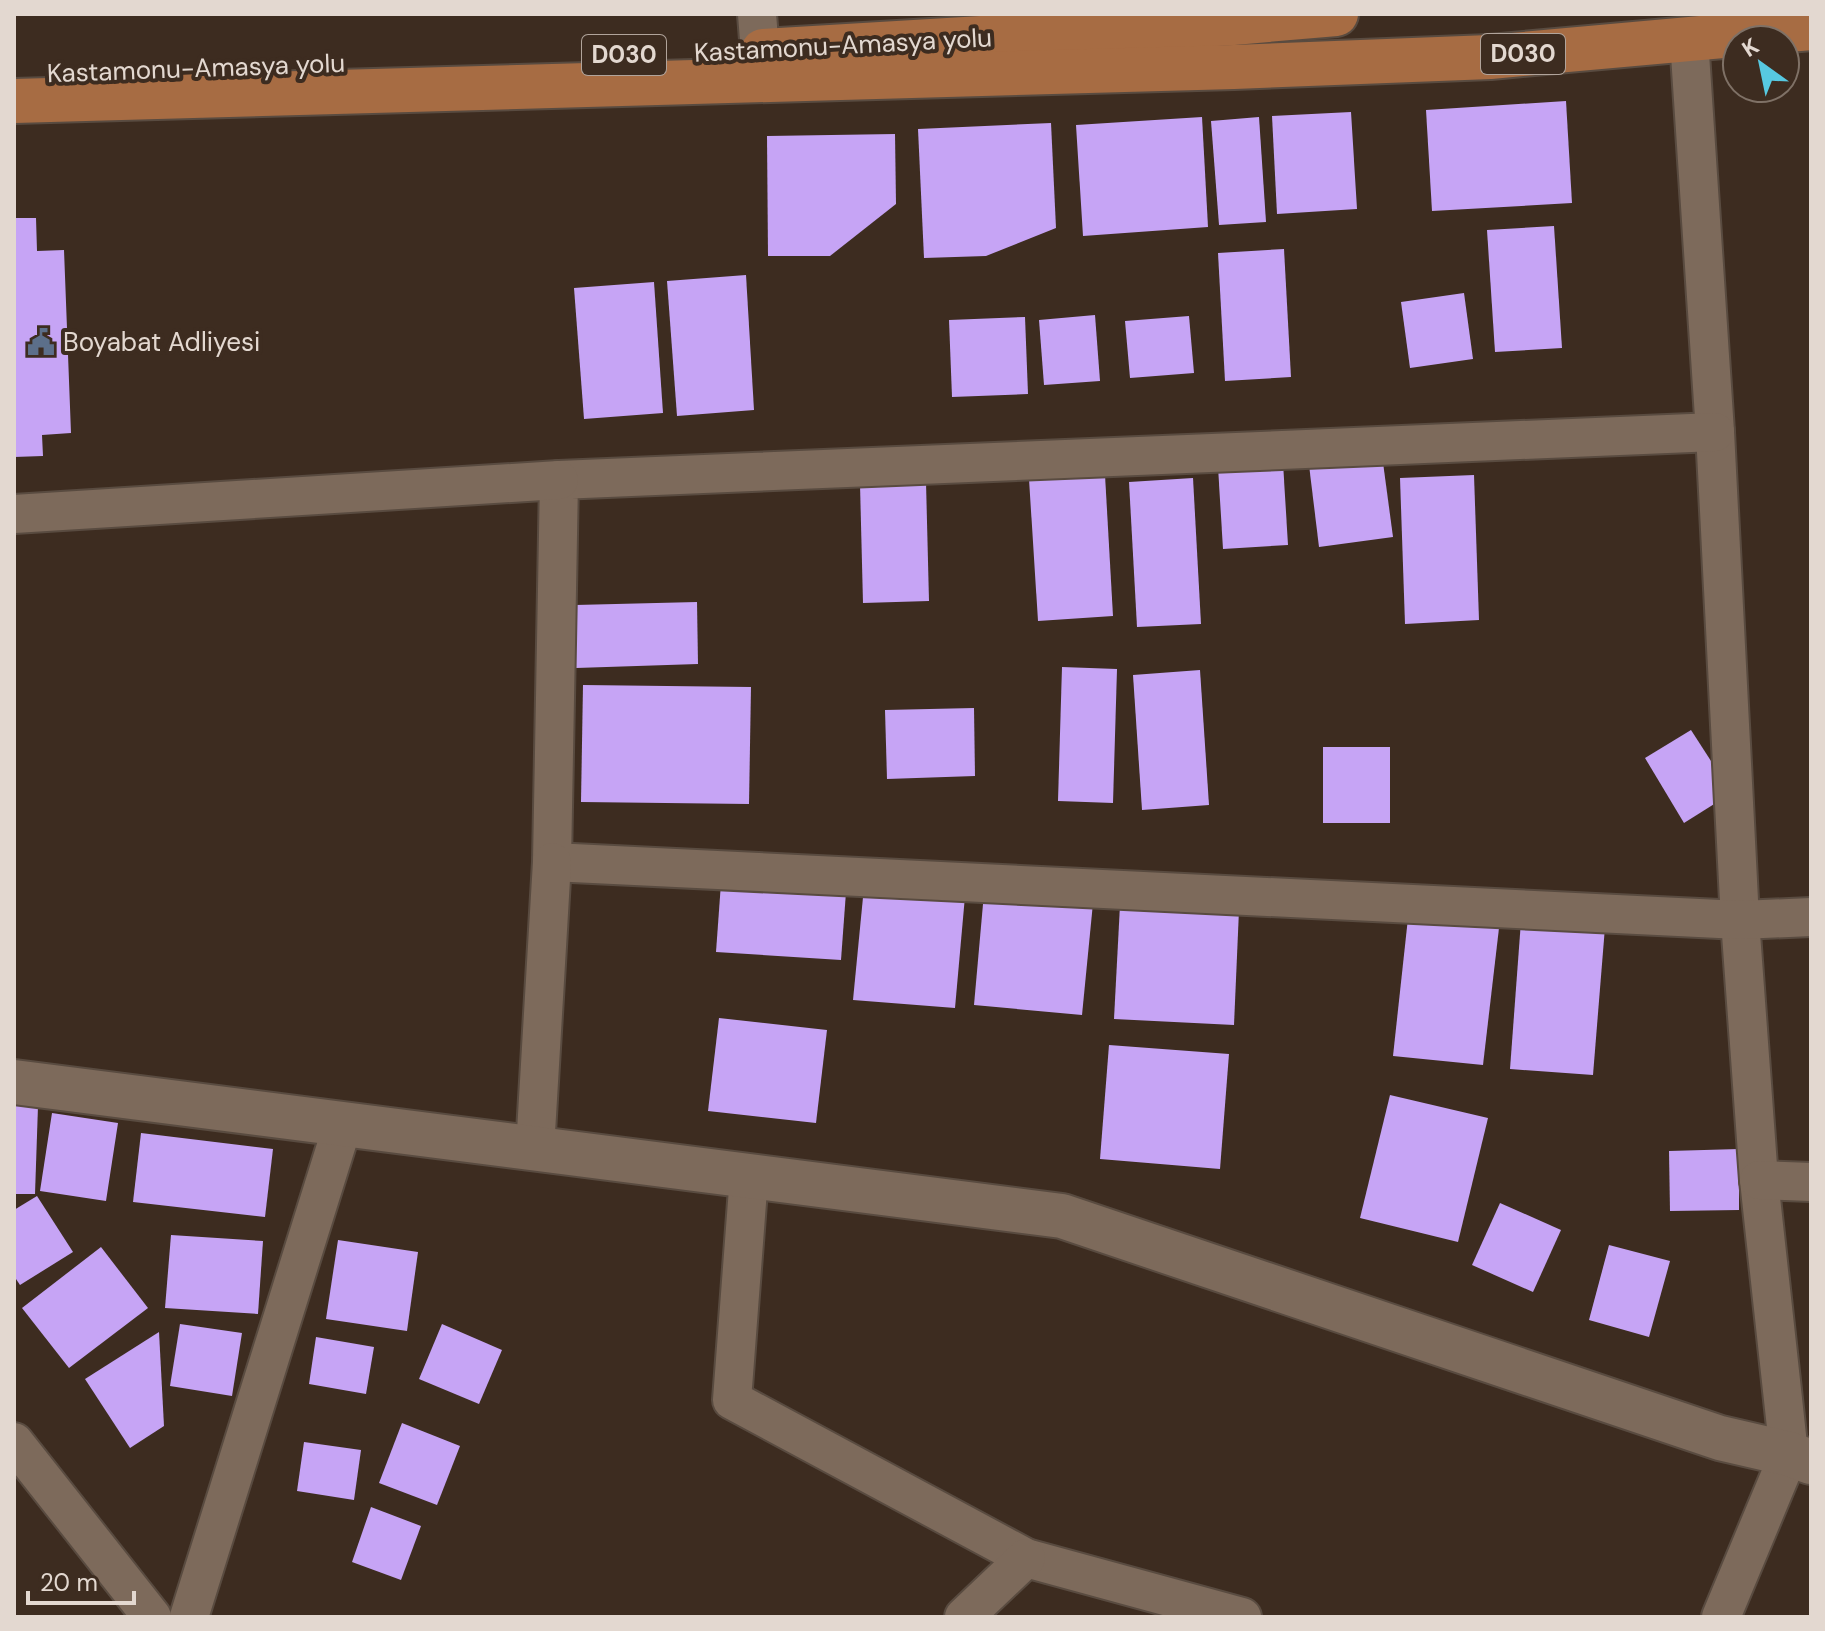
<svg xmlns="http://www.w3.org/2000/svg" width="1825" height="1631" viewBox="0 0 1825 1631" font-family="'DM Sans',sans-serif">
  <rect width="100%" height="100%" fill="#3d2c20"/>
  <g fill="#c6a4f5">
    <polygon points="1566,101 1572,203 1432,211 1426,110"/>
    <polygon points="1351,112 1357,209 1277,214 1272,116"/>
    <polygon points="1202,117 1208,227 1083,236 1076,125"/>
    <polygon points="1259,117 1266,222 1219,225 1211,121"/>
    <polygon points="1051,123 1056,228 986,256 924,258 918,129"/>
    <polygon points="895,134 896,204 830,256 768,256 767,136"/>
    <polygon points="14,218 36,218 37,251 64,250 71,433 42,435 43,456 14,457"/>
    <polygon points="1554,226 1562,348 1495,352 1487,230"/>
    <polygon points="1284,249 1291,377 1225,381 1218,253"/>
    <polygon points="746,275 754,410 677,416 667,281"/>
    <polygon points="654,282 663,413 584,419 574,288"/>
    <polygon points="1464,293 1473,359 1410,368 1401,302"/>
    <polygon points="1095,315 1100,381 1044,385 1039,320"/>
    <polygon points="1189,316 1194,373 1130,378 1125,321"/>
    <polygon points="1025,317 1028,394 952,397 949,320"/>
    <polygon points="1382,455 1393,537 1319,547 1309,465"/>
    <polygon points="1283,463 1288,545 1223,549 1218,467"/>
    <polygon points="1105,475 1113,616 1038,621 1029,479"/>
    <polygon points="1474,475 1479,620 1405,624 1400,478"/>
    <polygon points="1193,478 1201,624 1137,627 1129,482"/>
    <polygon points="926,482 929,601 863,603 860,484"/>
    <polygon points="697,602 698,664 576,668 575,605"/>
    <polygon points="1062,667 1117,669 1113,803 1058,801"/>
    <polygon points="1200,670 1209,805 1142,810 1133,675"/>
    <polygon points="583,685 751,687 749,804 581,802"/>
    <polygon points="974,708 975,776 887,779 885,710"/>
    <polygon points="1691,730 1711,761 1719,801 1684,823 1645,758"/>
    <rect x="1323" y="747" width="67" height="76"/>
    <polygon points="721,883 846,892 841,960 716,952"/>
    <polygon points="864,887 965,896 955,1008 853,1000"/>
    <polygon points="984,893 1093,903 1082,1015 974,1005"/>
    <polygon points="1120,905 1239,910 1234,1025 1114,1019"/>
    <polygon points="1408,918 1499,928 1483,1065 1393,1056"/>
    <polygon points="1521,921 1605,927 1593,1075 1510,1069"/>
    <polygon points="719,1018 827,1030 816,1123 708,1111"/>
    <polygon points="1109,1045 1229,1054 1220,1169 1100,1159"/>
    <polygon points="1390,1095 1488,1118 1458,1242 1360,1218"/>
    <polygon points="14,1106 38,1106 35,1194 14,1194"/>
    <polygon points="52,1113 118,1123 106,1201 40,1191"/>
    <polygon points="141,1133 273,1149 265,1217 133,1202"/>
    <polygon points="1739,1149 1739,1210 1670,1211 1669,1151"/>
    <polygon points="37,1196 73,1252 20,1285 14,1276 14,1210"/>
    <polygon points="1500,1203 1561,1230 1533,1292 1472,1265"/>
    <polygon points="171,1235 263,1241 258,1314 165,1308"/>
    <polygon points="338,1240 418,1252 407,1331 326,1319"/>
    <polygon points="1609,1245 1670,1261 1649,1337 1589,1320"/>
    <polygon points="101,1247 148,1308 69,1368 22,1308"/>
    <polygon points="180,1324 242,1333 232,1396 170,1386"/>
    <polygon points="442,1324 502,1350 479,1404 419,1379"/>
    <polygon points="159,1332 164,1426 130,1448 85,1379"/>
    <polygon points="316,1337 374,1347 366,1394 309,1384"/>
    <polygon points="402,1423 460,1446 437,1505 379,1483"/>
    <polygon points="304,1442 361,1450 354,1500 297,1491"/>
    <polygon points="371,1507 421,1526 401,1580 352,1562"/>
  </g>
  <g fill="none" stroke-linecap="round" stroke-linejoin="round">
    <g stroke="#594b40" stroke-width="42">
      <g id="minor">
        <polyline points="757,14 760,52"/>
        <polyline points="1689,39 1715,432 1740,920 1759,1180 1789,1454 1721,1617"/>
        <polyline points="1715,432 559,480 552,862 1740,920 1811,917"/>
        <polyline points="14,514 559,480"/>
        <polyline points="535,1149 552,862"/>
        <polyline points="749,1176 732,1400 1026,1558 1242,1617"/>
        <polyline points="1759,1180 1811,1182"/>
        <polyline points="14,1442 152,1617"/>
        <polyline points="189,1617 343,1124"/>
        <polyline points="964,1617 1026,1558"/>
      </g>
    </g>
    <g stroke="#594b40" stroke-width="48">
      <polyline id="tertiary" points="14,1082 1062,1216 1720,1438 1789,1454 1811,1462"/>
    </g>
    <g stroke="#594b40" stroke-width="48">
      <g id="primary">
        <polyline points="763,51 1233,23 1336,14"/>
        <polyline points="14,101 1234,67 1490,57 1811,28"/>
      </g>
    </g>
    <use href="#minor" stroke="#7d6a5b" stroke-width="38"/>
    <use href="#tertiary" stroke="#7d6a5b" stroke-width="44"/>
    <use href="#primary" stroke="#a76c43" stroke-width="44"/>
  </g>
  <defs>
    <g id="civic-bare" transform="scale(2.16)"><path d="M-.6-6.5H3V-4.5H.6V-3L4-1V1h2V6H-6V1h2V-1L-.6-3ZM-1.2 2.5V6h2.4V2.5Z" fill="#5c6f8a" stroke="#3d2c20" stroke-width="2.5" paint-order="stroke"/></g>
  </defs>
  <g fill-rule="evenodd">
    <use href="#civic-bare" x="41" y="342"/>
  </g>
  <g text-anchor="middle" stroke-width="8" stroke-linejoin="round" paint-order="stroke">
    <g fill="#3d2c20" stroke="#b1a49b" stroke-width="2">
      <rect x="1481" y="34" width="84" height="40" rx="6"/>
      <rect x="582" y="35" width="84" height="40" rx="6"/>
    </g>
    <g font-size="24" font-weight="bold" fill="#e3d8d0">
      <text x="1523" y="62">D030</text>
      <text x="624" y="63">D030</text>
    </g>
    <g font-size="26" fill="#e3d8d0" stroke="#3d2c20">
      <text transform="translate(843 45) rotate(-3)" y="9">Kastamonu-Amasya yolu</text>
      <text transform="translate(196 68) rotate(-2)" y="9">Kastamonu-Amasya yolu</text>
    </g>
    <g font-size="26" fill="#e3d8d0" stroke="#3d2c20" text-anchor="start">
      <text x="63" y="351">Boyabat Adliyesi</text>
    </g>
  </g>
  <rect width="1825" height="1631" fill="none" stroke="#e3d8d0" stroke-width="32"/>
  <g transform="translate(1761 64) rotate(327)"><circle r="38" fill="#3d2c20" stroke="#7f7166" stroke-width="2"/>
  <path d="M0-6L14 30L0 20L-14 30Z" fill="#57c9e1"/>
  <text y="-12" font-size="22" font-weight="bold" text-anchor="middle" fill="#e3d8d0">K</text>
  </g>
  <path d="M28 1591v12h106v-12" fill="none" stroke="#e3d8d0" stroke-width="4"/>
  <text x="40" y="1591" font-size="24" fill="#e3d8d0" stroke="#3d2c20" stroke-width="6" paint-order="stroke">20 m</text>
</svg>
